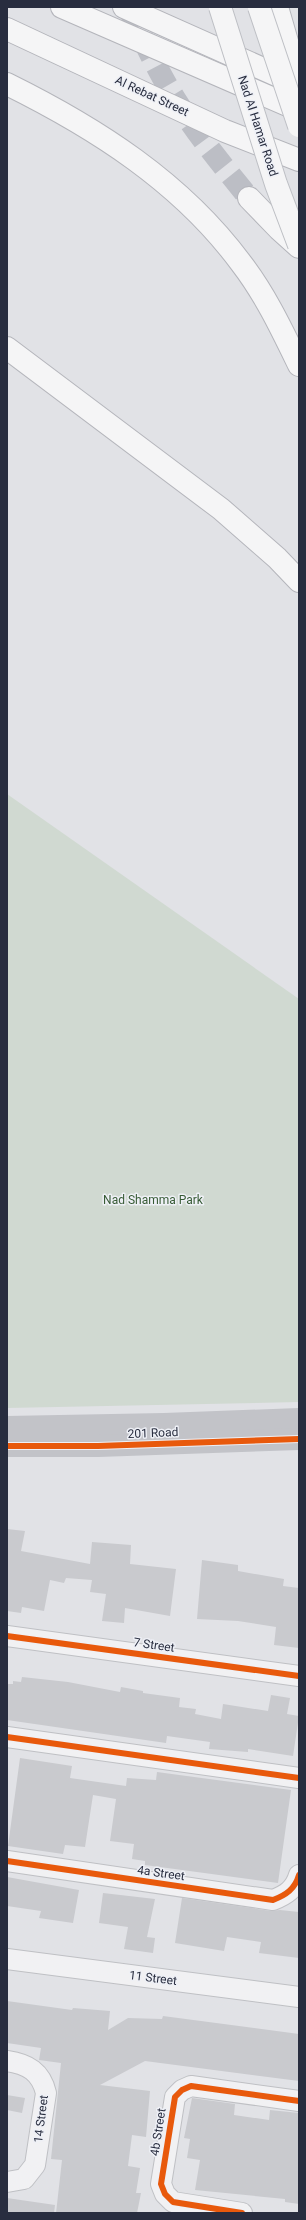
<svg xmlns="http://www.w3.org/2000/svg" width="306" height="2220" viewBox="0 0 306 2220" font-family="Roboto,sans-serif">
  <rect width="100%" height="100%" fill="#e1e2e6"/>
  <polygon fill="#d0d9d1" points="7,794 299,999 299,1402 7,1408"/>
  <g fill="#c9cace">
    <polygon points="7,1529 25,1531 21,1551 90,1564 92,1542 131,1545 130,1564 176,1569 170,1616 125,1608 124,1623 102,1621 106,1594 90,1592 92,1580 66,1578 64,1583 50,1580 44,1611 22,1607 21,1613 7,1611"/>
    <polygon points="202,1560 238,1565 238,1571 284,1579 283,1586 299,1588 299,1648 274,1645 276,1627 238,1621 197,1619"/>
    <polygon points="22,1677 68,1682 120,1692 121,1687 143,1691 143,1693 180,1698 179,1707 196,1709 195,1714 221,1719 223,1704 268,1711 271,1695 290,1698 287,1714 299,1716 293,1756 248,1749 248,1752 209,1749 210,1742 167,1736 166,1743 7,1720 7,1684 13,1684 13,1681 21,1682"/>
    <polygon points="20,1758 72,1766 70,1778 126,1786 127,1778 156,1780 157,1772 291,1790 278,1883 145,1865 145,1861 132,1859 134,1844 110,1841 116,1799 93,1795 85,1847 65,1845 63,1854 8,1846"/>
    <polygon points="7,1877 79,1890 73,1923 39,1918 41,1911 7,1906"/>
    <polygon points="103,1893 155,1899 147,1937 155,1938 153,1953 124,1949 128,1927 99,1923"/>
    <polygon points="182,1898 271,1911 280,1910 299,1912 299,1958 259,1953 261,1942 227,1937 224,1951 175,1943"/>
    <polygon points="7,2001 72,2010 73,2008 110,2011 108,2030 128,2018 162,2019 163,2016 299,2034 299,2081 145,2061 100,2085 150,2091 146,2137 132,2135 128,2166 140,2168 136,2193 141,2193 137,2213 56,2213 62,2160 51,2159 61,2063 39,2060 41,2048 7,2043"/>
    <polygon points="7,2095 25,2098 22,2113 7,2110"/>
    <polygon points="192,2098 235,2104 234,2115 269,2120 270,2110 299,2113 299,2204 285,2202 285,2199 195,2190 200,2160 187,2158 190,2139 184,2138"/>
    <polygon points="7,2198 55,2205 54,2213 7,2213"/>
  </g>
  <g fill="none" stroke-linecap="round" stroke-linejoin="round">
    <path stroke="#bcbec5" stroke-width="22" stroke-dasharray="22 11" stroke-linecap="butt" d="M128,7C143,40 158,72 177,102C198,136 224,167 249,198"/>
    <g stroke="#bfc0c4" stroke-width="22">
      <g id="street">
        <polyline points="7,1636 299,1676"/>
        <polyline points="7,1737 299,1778"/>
        <path d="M7,1861L273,1900C286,1895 295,1889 299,1875"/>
        <polyline points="7,1959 299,1997"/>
        <path d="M7,2061C28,2064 41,2072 46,2093L35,2165L24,2179L7,2182"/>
        <polyline points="242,2213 173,2202 165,2194 161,2184 175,2097 182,2090 191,2086 299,2101"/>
      </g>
    </g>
    <g stroke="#b4b5bb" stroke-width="24">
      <g id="highway">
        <polyline points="62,7 299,110"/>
        <polyline points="124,7 299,85"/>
        <polyline points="277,7 299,83"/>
        <polyline points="7,29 225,131 299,160"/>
        <path d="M7,84C96,128 181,182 241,263C265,294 282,330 299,365"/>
        <polyline points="249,198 279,229 299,247"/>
        <polyline points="7,348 221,509 277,558 299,581"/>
      </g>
    </g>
    <use href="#street" stroke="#f1f1f3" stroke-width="20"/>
    <g stroke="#c2c3c8" stroke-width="22">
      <polyline points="7,1427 164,1424 299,1419"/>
      <polyline points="7,1446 98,1446 299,1439"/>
    </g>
    <use href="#highway" stroke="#f5f5f6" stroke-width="22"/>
    <g stroke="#bdbfc4" stroke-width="24" stroke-linecap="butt">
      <g id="primary-bridge">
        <polyline points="220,7 276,184 299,245"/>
        <polyline points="259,7 299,126"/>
      </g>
    </g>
    <use href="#primary-bridge" stroke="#f5f5f6" stroke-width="22"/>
    <g stroke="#eef0f6" stroke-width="8">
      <g id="cycleway">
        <polyline points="7,1446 98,1446 299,1439"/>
        <polyline points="7,1636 299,1676"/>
        <polyline points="7,1737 299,1778"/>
        <path d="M7,1861L273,1900C286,1895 295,1889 299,1875"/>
        <polyline points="242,2213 173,2202 165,2194 161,2184 175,2097 182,2090 191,2086 299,2101"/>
      </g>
    </g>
    <use href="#cycleway" stroke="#e8590c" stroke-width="6"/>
  </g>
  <g text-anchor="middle" stroke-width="3" stroke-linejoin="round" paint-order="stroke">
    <g font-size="12" fill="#282d3f" stroke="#eef0f6">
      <text transform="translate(152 96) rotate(25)" y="4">Al Rebat Street</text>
      <text transform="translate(258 126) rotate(72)" y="4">Nad Al Hamar Road</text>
      <text transform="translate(153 1433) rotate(-2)" y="4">201 Road</text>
      <text transform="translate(154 1645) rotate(8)" y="4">7 Street</text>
      <text transform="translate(161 1873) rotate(8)" y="4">4a Street</text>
      <text transform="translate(153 1978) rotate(7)" y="4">11 Street</text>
      <text transform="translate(41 2119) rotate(-83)" y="4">14 Street</text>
      <text transform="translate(158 2132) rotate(-81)" y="4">4b Street</text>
    </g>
    <g font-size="12" fill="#375b35" stroke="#eef0f6">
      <text x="153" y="1204">Nad Shamma Park</text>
    </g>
  </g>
  <rect width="306" height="2220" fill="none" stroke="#282d3f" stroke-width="16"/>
</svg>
